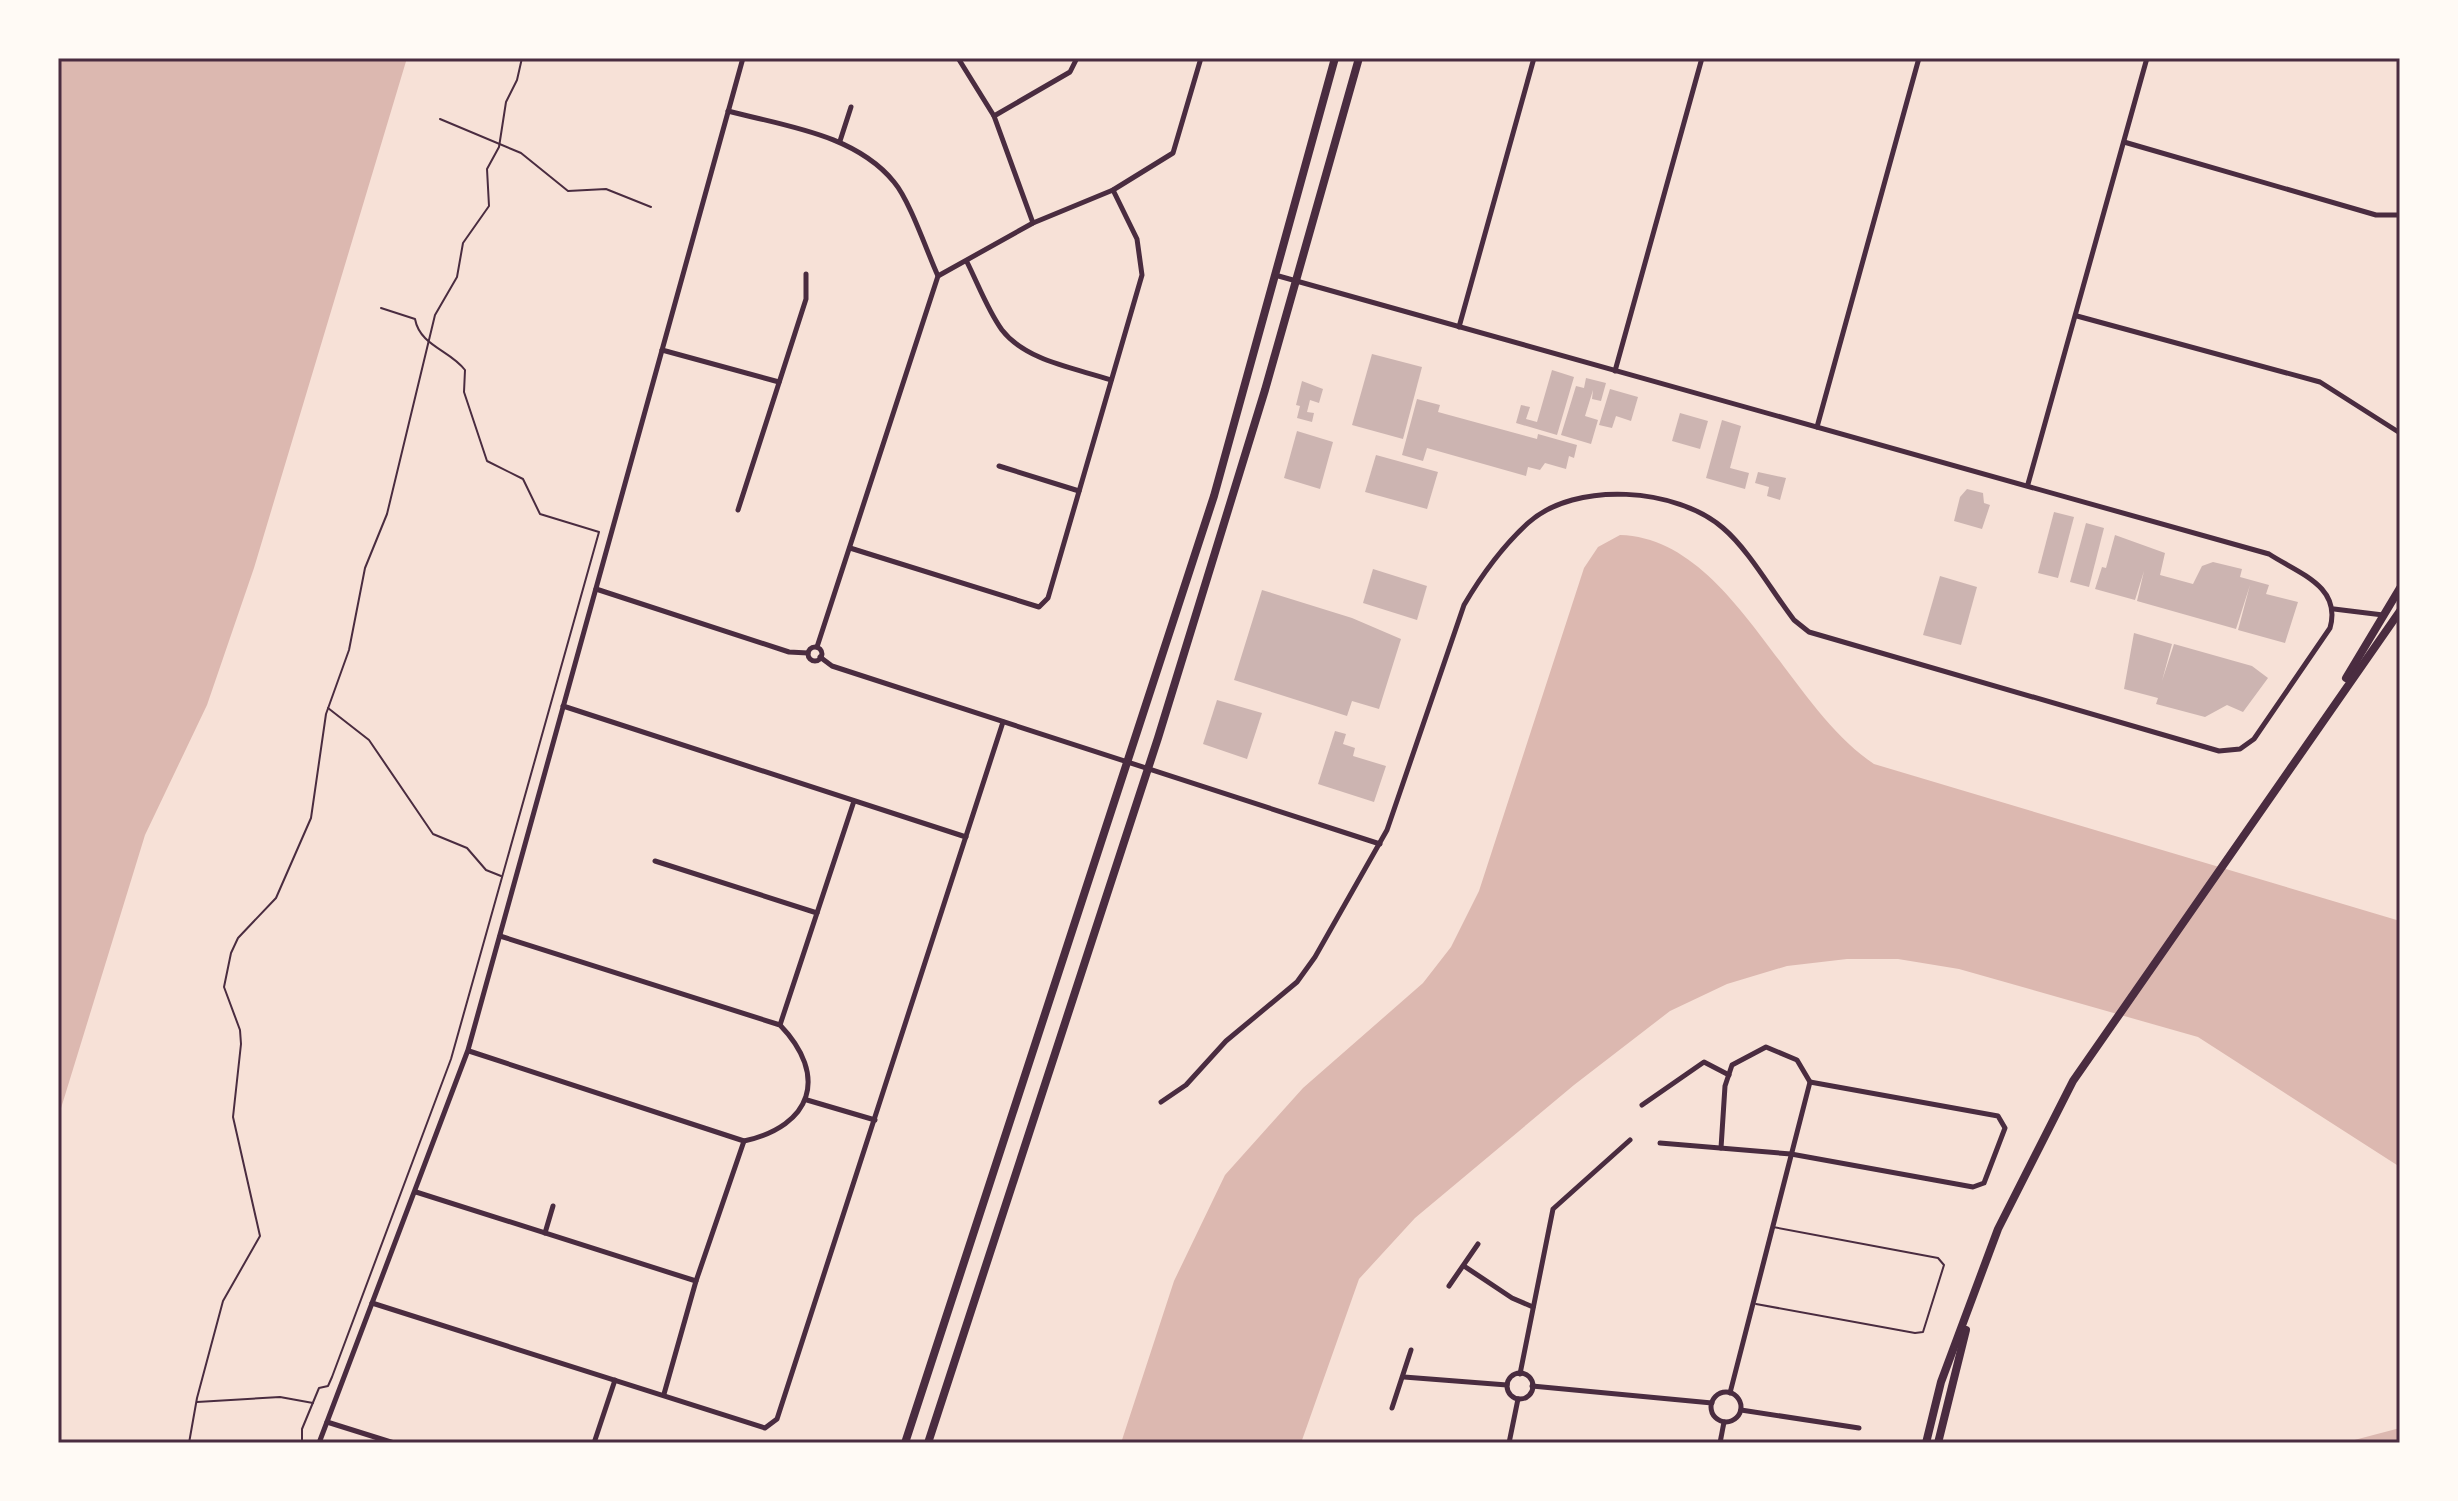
<svg xmlns="http://www.w3.org/2000/svg" width="2458" height="1501" viewBox="0 0 2458 1501" font-family="'Libre Baskerville',serif">
  <rect width="100%" height="100%" fill="#f7e1d7"/>
  <g fill="#dcb8b0">
    <polygon points="58,58 407,58 254,568 207,705 145,835 58,1118"/>
    <path d="M1620,535C1731,538 1785,705 1874,764L2400,921V1167L2198,1037L1959,969L1898,959H1847L1787,966L1727,984L1670,1011L1574,1085L1415,1218L1359,1279L1301,1443H1121L1174,1281L1225,1175L1303,1088L1423,983L1451,947L1479,891L1584,568L1598,547Z"/>
    <polygon points="2400,1428 2400,1443 2343,1443"/>
  </g>
  <g fill="#ccb4b1">
    <polygon points="1372,354 1422,367 1403,439 1352,425"/>
    <polygon points="1552,370 1574,377 1557,435 1516,423 1521,405 1530,407 1526,419 1537,422"/>
    <polygon points="1586,378 1606,383 1601,401 1592,399 1593,390 1585,416 1598,420 1591,444 1561,435 1576,386 1584,388"/>
    <polygon points="1302,381 1323,389 1319,403 1310,400 1307,412 1314,413 1312,422 1297,418 1300,406 1296,405"/>
    <polygon points="1610,389 1638,397 1631,421 1616,416 1612,428 1599,425"/>
    <polygon points="1417,399 1440,405 1438,412 1537,439 1538,434 1577,445 1574,458 1569,456 1566,469 1545,463 1540,470 1528,467 1526,476 1427,448 1423,461 1402,455"/>
    <polygon points="1680,413 1708,421 1700,449 1672,441"/>
    <polygon points="1722,420 1741,426 1730,468 1749,473 1745,489 1706,478"/>
    <polygon points="1297,431 1333,442 1320,489 1284,478"/>
    <polygon points="1376,455 1438,472 1427,509 1365,492"/>
    <polygon points="1758,472 1786,478 1780,500 1767,496 1769,487 1755,483"/>
    <polygon points="1967,489 1983,493 1984,503 1990,505 1982,529 1954,521 1960,497"/>
    <polygon points="2054,512 2074,517 2058,578 2038,573"/>
    <polygon points="2086,523 2104,528 2089,587 2070,582"/>
    <polygon points="2115,535 2165,553 2160,575 2193,584 2202,566 2213,562 2242,569 2240,577 2269,585 2266,594 2298,602 2285,643 2238,630 2250,585 2236,629 2137,601 2144,571 2135,600 2095,589 2102,567 2106,568"/>
    <polygon points="1373,569 1427,586 1417,620 1363,603"/>
    <polygon points="1940,576 1977,587 1961,645 1923,635"/>
    <polygon points="1262,590 1352,618 1401,639 1379,709 1352,701 1347,716 1234,680"/>
    <polygon points="2134,633 2172,644 2162,681 2174,644 2252,666 2268,678 2243,712 2227,705 2205,717 2156,704 2158,698 2124,689"/>
    <polygon points="1217,700 1262,713 1247,759 1203,744"/>
    <polygon points="1335,731 1346,734 1343,744 1355,748 1353,756 1386,766 1374,802 1318,784"/>
  </g>
  <g fill="none" stroke-linecap="round" stroke-linejoin="round">
    <g stroke="#4a2c40" stroke-width="2">
      <polyline points="440,119 521,153 568,191 606,189 651,207"/>
      <polyline points="328,708 369,740 433,834 467,848 486,870 501,876"/>
      <polyline points="197,1402 280,1397 313,1403"/>
      <polyline points="189,1443 197,1398 223,1301 260,1236 233,1117 241,1044 240,1030 224,987 231,953 238,938 276,898 311,818 326,714 349,650 365,568 387,514 435,315 457,277 463,243 489,206 487,169 499,147 506,102 517,80 522,58"/>
      <path d="M302,1443V1429L319,1388L328,1386L332,1377L451,1059L599,532L540,514L523,479L487,461L464,392L465,370C450,350 420,346 415,319L381,308"/>
    </g>
    <polyline stroke="#4a2c40" stroke-width="2" points="1756,1304 1915,1333 1923,1332 1944,1265 1938,1258 1773,1227"/>
    <g stroke="#4a2c40" stroke-width="5">
      <polyline points="958,58 994,116 1033,223"/>
      <path d="M728,111C784,126 855,134 894,182C910,201 927,252 938,276"/>
      <polyline points="994,116 1070,72 1077,58"/>
      <polyline points="840,141 851,107"/>
      <polyline points="2124,142 2376,215 2400,215"/>
      <path d="M967,262C978,284 988,311 1002,330C1026,361 1075,368 1111,380"/>
      <polyline points="2077,316 2320,382 2400,433"/>
      <polyline points="1459,327 1534,58"/>
      <polyline points="662,350 779,382"/>
      <polyline points="1615,371 1702,58"/>
      <polyline points="1817,427 1919,58"/>
      <polyline points="999,466 1079,491"/>
      <polyline points="2028,484 2147,58"/>
      <polyline points="738,510 806,299 806,274"/>
      <polyline points="850,548 1039,607 1048,598 1142,275 1137,239 1113,190"/>
      <polyline points="596,589 789,652 808,653"/>
      <polyline points="2334,609 2383,615"/>
      <polyline points="817,647 938,276 1033,223 1113,190 1173,153 1201,58"/>
      <circle cx="815" cy="654" r="7"/>
      <polyline points="820,657 832,666 1380,844"/>
      <polyline points="563,706 966,837"/>
      <polyline points="655,861 817,913"/>
      <polyline points="780,1025 854,801"/>
      <path d="M469,1051L744,1141C812,1126 829,1076 780,1025L500,936"/>
      <polyline points="807,1100 875,1120"/>
      <path d="M1161,1102L1186,1085L1226,1041L1297,982L1315,957L1387,830L1464,605C1481,576 1504,545 1528,523C1576,480 1677,488 1723,528C1749,550 1773,593 1794,620L1809,632L2219,751L2240,749L2254,739L2330,628C2342,586 2298,573 2269,554L1275,275"/>
      <polyline points="1642,1105 1704,1062 1729,1075"/>
      <polyline points="1660,1143 1791,1154 1973,1187 1984,1183 2005,1128 1998,1116 1810,1082"/>
      <polyline points="1721,1148 1725,1086 1732,1065 1766,1047 1797,1060 1810,1082 1730,1393"/>
      <polyline points="416,1192 696,1281"/>
      <polyline points="545,1233 553,1206"/>
      <polyline points="1464,1266 1512,1298 1533,1307"/>
      <polyline points="1449,1286 1478,1244"/>
      <polyline points="372,1303 765,1428 777,1419 1003,722"/>
      <circle cx="1520" cy="1386" r="13"/>
      <polyline points="1520,1374 1553,1209 1630,1140"/>
      <polyline points="1404,1377 1507,1385"/>
      <polyline points="1532,1386 1712,1403"/>
      <circle cx="1726" cy="1407" r="15"/>
      <polyline points="664,1394 696,1281 744,1141"/>
      <polyline points="1392,1408 1411,1350"/>
      <polyline points="1741,1410 1859,1428"/>
      <polyline points="327,1422 394,1443"/>
      <polyline points="319,1443 468,1050 743,58"/>
      <polyline points="594,1443 615,1380"/>
      <polyline points="1509,1443 1518,1399"/>
      <polyline points="1720,1443 1724,1422"/>
    </g>
    <g stroke="#4a2c40" stroke-width="8">
      <polyline points="2346,678 2400,588"/>
      <polyline points="1926,1443 1941,1382 1998,1229 2073,1081 2400,611"/>
      <polyline points="1938,1443 1966,1330"/>
    </g>
    <g stroke="#4a2c40" stroke-width="8">
      <polyline points="905,1443 1214,496 1335,58"/>
      <polyline points="928,1443 1158,738 1265,390 1359,58"/>
    </g>
  </g>
  <rect width="2458" height="1501" fill="none" stroke="#fffaf5" stroke-width="120"/>
  <rect x="60" y="60" width="2338" height="1381" fill="none" stroke="#4a2c40" stroke-width="3"/>
</svg>
